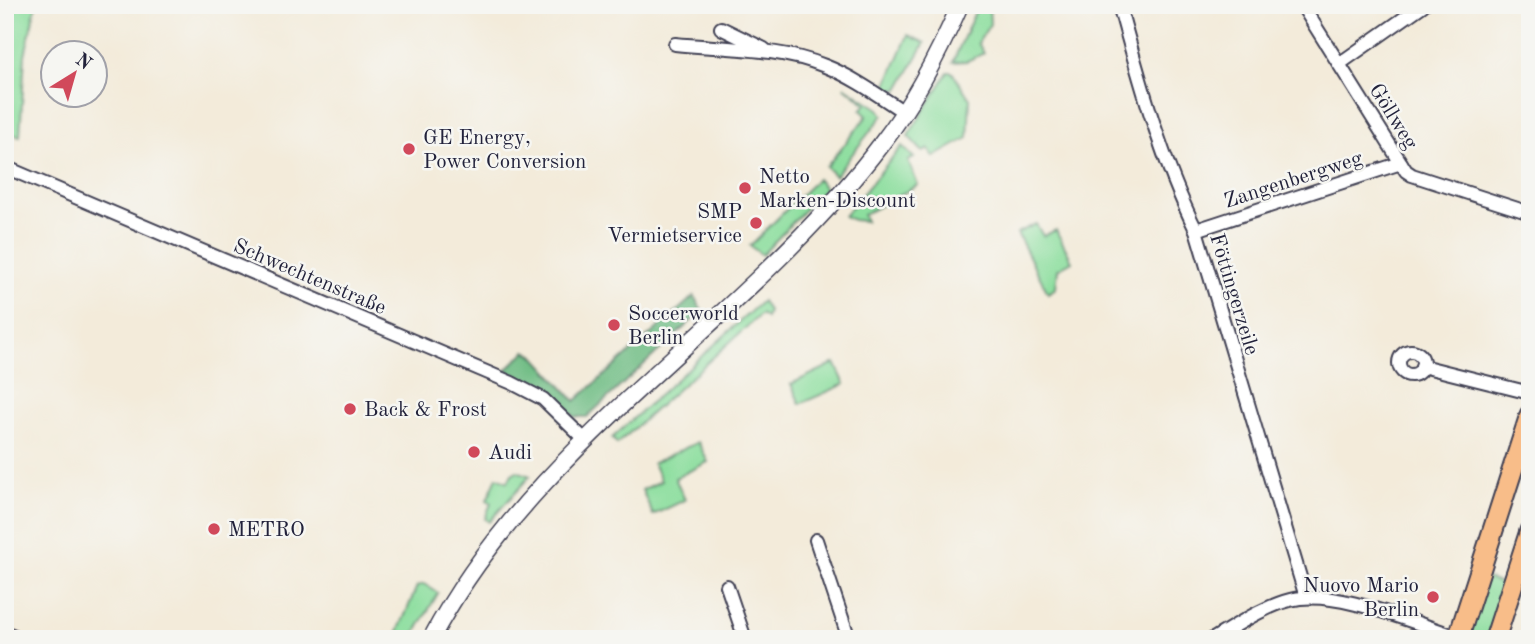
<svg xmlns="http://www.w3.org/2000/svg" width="1535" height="644" viewBox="0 0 1535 644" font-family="'Old Standard TT',serif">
  <rect width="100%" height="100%" fill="#f6f6f2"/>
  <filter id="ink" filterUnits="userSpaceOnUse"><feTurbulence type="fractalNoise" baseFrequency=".0143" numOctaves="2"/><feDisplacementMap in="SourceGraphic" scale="14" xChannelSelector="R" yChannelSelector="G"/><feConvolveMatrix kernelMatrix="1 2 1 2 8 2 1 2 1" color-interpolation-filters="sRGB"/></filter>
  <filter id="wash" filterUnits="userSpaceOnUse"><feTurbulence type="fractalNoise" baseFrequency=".00686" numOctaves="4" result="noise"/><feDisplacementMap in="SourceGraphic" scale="28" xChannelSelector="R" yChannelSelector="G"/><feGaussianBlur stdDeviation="1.57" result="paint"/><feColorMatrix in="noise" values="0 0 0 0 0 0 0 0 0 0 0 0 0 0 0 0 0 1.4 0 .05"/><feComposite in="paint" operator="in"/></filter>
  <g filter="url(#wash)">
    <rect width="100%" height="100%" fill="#f3ebda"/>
    <g fill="#8cde9e" stroke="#57806c" stroke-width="2">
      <polygon points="5,5 36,5 25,55 20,136 5,133"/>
      <polygon points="978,5 989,5 990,24 978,43 984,53 967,61 953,62"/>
      <polygon points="908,35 925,43 899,89 890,91 885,89"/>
      <polygon points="948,72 952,72 970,99 968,138 934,157 929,149 923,152 908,136"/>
      <polygon points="844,86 879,109 883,115 835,176 826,167 867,116 861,110 866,104"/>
      <polygon points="902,146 914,158 908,161 918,185 863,215 866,221 853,220 844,216"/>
      <polygon points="817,179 825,188 764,253 762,255 750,246"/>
      <polygon points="1036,224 1043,236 1056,230 1072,261 1058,269 1056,288 1048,293 1017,233"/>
      <polygon points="762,301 768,311 766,318 761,314 617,444 612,438"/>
      <polygon points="835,363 845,384 800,404 791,384"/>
      <polygon points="698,442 708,462 675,478 685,500 653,515 642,490 661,481 653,463"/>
      <polygon points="517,471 530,476 489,522 485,519 491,503 487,500 497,477 508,482 512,474"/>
      <polygon points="1486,578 1504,585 1488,639 1465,639"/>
      <polygon points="424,584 438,593 412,639 395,639 417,586"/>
    </g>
    <polygon fill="#71bd85" stroke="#4a7060" stroke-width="2" points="694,296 702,311 587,417 575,417 543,389 506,370 526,351 534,355 575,401"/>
  </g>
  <g filter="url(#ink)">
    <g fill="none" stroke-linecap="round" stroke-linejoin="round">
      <g stroke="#414053" stroke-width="16">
        <g id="minor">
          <path d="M1119,5C1140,81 1161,159 1196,230L1306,597"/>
          <polyline points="1302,5 1406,171 1412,175 1530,213"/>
          <polyline points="721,28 764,49"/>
          <path d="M675,44C724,49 779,47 825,66C853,77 878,95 904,112"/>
          <polyline points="1339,64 1423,5"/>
          <polyline points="5,167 512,383 543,399 586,441"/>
          <polyline points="1196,230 1401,163"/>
          <circle cx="1411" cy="363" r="12"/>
          <polyline points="1422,366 1530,393"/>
          <polyline points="816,540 849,639"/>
          <polyline points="727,586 745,639"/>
          <path d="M1213,639C1237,625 1263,607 1290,600C1335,588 1413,623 1458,637"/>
        </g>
      </g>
      <g stroke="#414053" stroke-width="19">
        <path id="tertiary" d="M431,639C537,438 747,322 882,143C914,102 939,53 960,5"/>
      </g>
      <g stroke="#414053" stroke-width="21">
        <polyline id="secondary" points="5,635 15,639"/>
      </g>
      <g stroke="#414053" stroke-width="23">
        <g id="primary">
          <polyline points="1458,639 1530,415"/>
          <polyline points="1495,639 1530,531"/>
        </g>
      </g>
      <use href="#minor" stroke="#fff" stroke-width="12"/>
      <use href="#tertiary" stroke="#fff" stroke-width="16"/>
      <use href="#secondary" stroke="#fce5d0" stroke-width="18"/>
      <use href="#primary" stroke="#f8bd89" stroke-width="19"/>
    </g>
  </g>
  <g fill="#d1495b" stroke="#f6f6f2" stroke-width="2.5">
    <circle cx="409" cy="149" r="7"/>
    <circle cx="745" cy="188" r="7"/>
    <circle cx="756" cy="223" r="7"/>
    <circle cx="614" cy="325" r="7"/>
    <circle cx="350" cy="409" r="7"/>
    <circle cx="474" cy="452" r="7"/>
    <circle cx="214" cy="529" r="7"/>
    <circle cx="1433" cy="597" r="7"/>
  </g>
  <g text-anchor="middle" stroke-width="5" stroke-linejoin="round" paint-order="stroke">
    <g font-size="21" fill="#22223b" stroke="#f6f6f2">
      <text transform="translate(1394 116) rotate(58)" y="7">Göllweg</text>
      <text transform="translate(1293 179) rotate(-18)" y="7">Zangenbergweg</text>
      <text transform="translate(310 276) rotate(23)" y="7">Schwechtenstraße</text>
      <text transform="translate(1235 294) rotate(73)" y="7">Föttingerzeile</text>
    </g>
    <g font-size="21" fill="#22223b" stroke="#f6f6f2" text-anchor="start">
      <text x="423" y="144">GE Energy,<tspan x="423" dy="24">Power Conversion</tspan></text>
      <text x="759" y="183">Netto<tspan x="759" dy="24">Marken-Discount</tspan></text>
      <text x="742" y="218" text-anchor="end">SMP<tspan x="742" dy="24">Vermietservice</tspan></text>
      <text x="628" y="320">Soccerworld<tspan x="628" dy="24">Berlin</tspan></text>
      <text x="364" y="416">Back &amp; Frost</text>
      <text x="488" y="459">Audi</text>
      <text x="228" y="536">METRO</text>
      <text x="1419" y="592" text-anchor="end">Nuovo Mario<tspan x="1419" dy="24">Berlin</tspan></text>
    </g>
  </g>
  <rect width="1535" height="644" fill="none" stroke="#f6f6f2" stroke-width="28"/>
  <g transform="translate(74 74) rotate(37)"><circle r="33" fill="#f6f6f2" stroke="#a1a1a9" stroke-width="2"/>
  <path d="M0-5L12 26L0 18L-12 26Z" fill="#d1495b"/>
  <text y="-10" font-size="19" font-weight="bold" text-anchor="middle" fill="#22223b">N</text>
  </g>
</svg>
